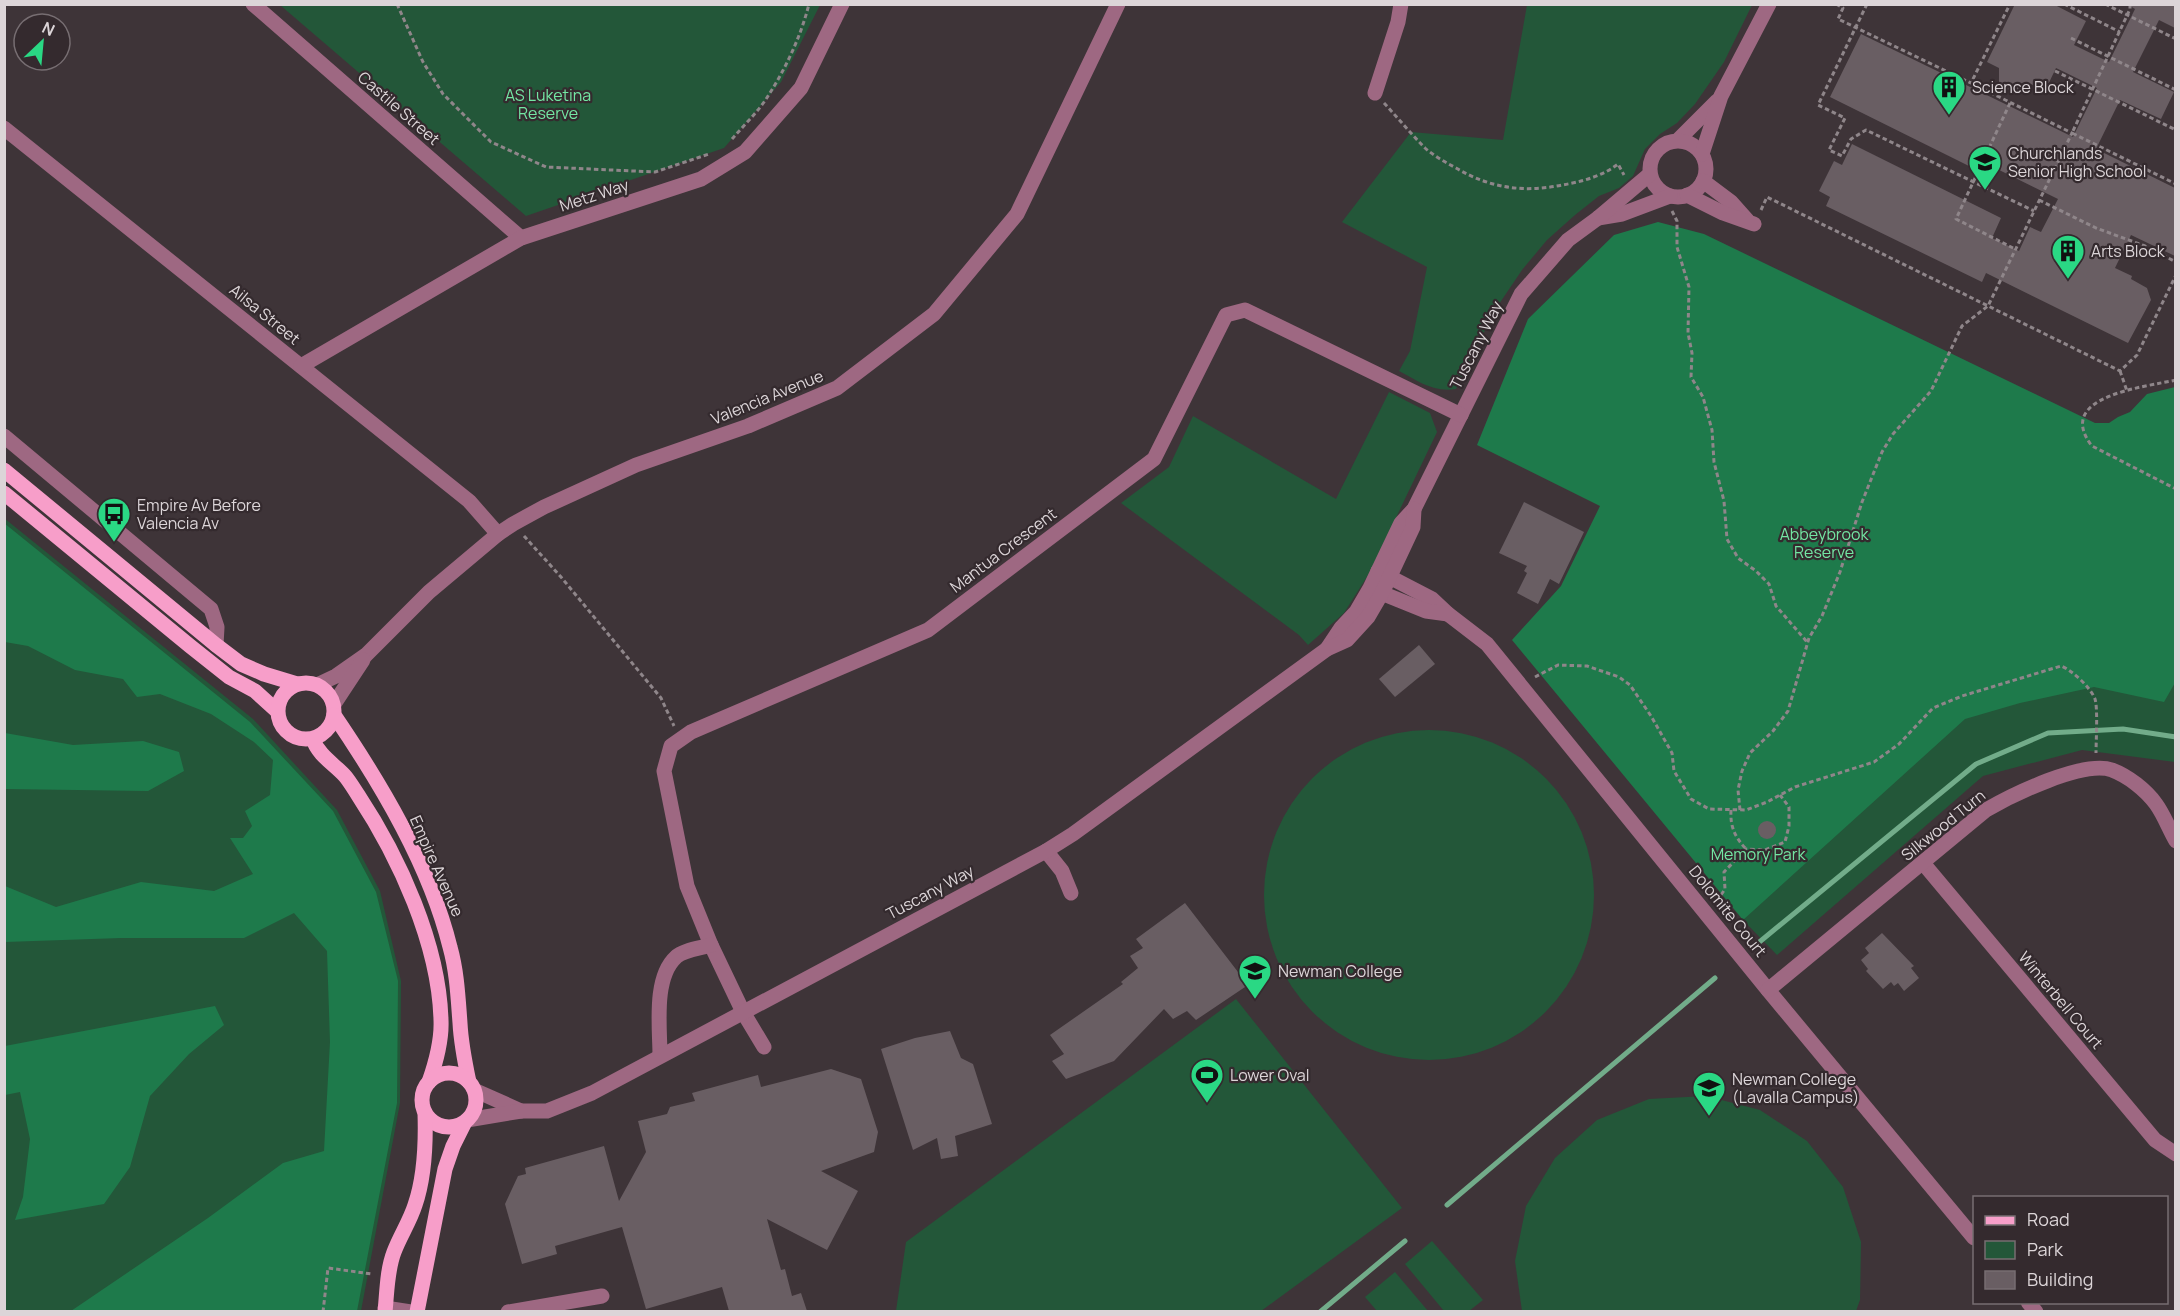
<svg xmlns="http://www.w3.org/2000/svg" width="2180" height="1316" viewBox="0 0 2180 1316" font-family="Manrope,sans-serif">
  <rect width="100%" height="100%" fill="#3e3438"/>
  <g fill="#235739">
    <polygon points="280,5 820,5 781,82 724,148 526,216"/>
    <path d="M1527,5H1752L1724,62L1695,104L1677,123L1660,134L1645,149L1633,176L1619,188L1599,196L1575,215L1547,240L1522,270L1495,310L1456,389C1434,393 1418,381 1399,371L1410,351L1427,267L1342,222L1411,132L1503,140Z"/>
    <polygon points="1389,392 1430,413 1437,432 1370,572 1344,613 1308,645 1299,635 1121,503 1169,467 1193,416 1336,499"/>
    <polygon points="4,518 253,719 337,810 380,891 401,981 400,1103 361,1311 5,1311"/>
    <polygon points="2175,651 2175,762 2082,750 1983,776 1777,955 1743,920 1888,740"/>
    <circle cx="1429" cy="895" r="165"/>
    <polygon points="1236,999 1402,1208 1261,1311 896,1311 906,1242"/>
    <polygon points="1706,1096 1760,1110 1807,1141 1843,1187 1861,1242 1860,1300 1856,1311 1522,1311 1515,1261 1526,1206 1555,1158 1597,1120 1649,1099"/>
    <polygon points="1432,1241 1483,1300 1469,1311 1444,1311 1405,1264"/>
    <polygon points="1395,1272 1428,1311 1377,1311 1365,1297"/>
  </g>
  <g fill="#1e7a4b">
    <polygon points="1658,222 1704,234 2095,423 2109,423 2118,417 2130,412 2147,394 2175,387 2176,681 2164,702 2094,687 2020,703 1965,719 1743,920 1512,640 1561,586 1600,506 1477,445 1528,319 1614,235"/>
    <polygon points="4,523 250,722 333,811 376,892 398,981 397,1103 357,1311 71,1311 208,1218 283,1163 324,1151 330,1042 327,951 294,913 244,938 121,938 5,942 5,886 56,907 141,882 214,891 253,874 230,838 243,838 252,826 245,811 270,795 273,760 254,742 211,714 160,694 137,697 123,679 75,670 28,646 5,642"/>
    <polygon points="5,733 73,745 143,741 179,752 184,771 148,791 5,789"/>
    <polygon points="215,1006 224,1025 189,1054 150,1096 130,1167 104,1204 15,1220 23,1197 30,1139 20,1092 5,1095 5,1046"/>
  </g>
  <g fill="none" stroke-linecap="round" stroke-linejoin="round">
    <g stroke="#72ac8a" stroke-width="5">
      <polyline points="1757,944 1976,764 2048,733 2123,729 2176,737"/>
      <polyline points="1447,1205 1715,978"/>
      <polyline points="1320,1312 1405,1241"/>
    </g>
  </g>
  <g fill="#695e63">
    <polygon points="2015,4 2053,4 2086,21 2074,45 2109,62 2135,9 2127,4 2175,4 2175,28 2159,20 2133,72 2174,92 2161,119 2120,100 2096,149 2175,188 2175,256 2131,235 2115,268 2132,276 2131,279 2147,288 2151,300 2128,343 1986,273 1982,282 1826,206 1830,197 1819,191 1834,161 1842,165 1852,144 2001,218 1992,238 2019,251 2030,227 2041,232 2058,199 1979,160 1975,169 1830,97 1861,34 2073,137 2097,88 2056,68 2045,91 2031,84 2028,89 1999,90 1999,68 1987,62"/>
    <polygon points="1524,502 1584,532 1559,584 1550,579 1538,604 1517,593 1527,573 1524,571 1527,566 1499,553"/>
    <polygon points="1419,645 1435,664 1395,697 1379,679"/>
    <circle cx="1767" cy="830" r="9"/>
    <polygon points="1185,903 1248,985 1196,1020 1187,1011 1173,1019 1164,1009 1114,1061 1066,1079 1052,1061 1064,1054 1050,1035 1123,984 1121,982 1138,968 1130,956 1143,948 1136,939"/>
    <polygon points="1882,933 1914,966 1911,968 1919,978 1904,991 1898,983 1894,986 1891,982 1883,989 1866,971 1868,969 1861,960 1869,953 1865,948"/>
    <polygon points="950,1031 961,1058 973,1064 992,1124 955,1136 958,1156 941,1159 937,1138 913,1150 881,1049 915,1038"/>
    <polygon points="831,1069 861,1079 878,1132 874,1152 821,1171 858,1191 827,1250 767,1219 781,1270 785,1269 792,1296 801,1293 807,1311 729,1311 722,1287 646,1309 622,1227 555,1246 557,1254 522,1264 505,1204 518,1176 526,1174 525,1168 604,1146 619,1201 646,1152 638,1121 667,1114 670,1107 695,1101 692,1093 758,1075 761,1087"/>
  </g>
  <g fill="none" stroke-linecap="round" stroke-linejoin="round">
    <g stroke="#8f868a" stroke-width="3" stroke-dasharray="4.5 3" stroke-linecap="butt">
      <polyline points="397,4 423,62 443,94 491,142 546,167 655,172 709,154"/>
      <polyline points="1836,4 1843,8 1838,19 1971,83"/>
      <polyline points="1867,4 1818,105 1845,118 1829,150 1842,156 1851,139 1866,130 2034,211"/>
      <polyline points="2064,4 2120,32"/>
      <polyline points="2105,4 2176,39"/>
      <polyline points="2130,4 2130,9 2072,133 2176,184"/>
      <polyline points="2071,38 2176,90"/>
      <polyline points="2055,71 2176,130"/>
      <path d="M1384,103C1398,118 1411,134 1425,148C1434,156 1445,162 1456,168C1490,188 1523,193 1562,185C1581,182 1603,176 1618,164L1624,175"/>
      <polyline points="2010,103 1956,219 2015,249"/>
      <path d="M732,139C744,125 759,111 768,96C786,68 801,36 809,4"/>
      <polyline points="2039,200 2096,228 2145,246 2176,262"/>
      <polyline points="1761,210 1767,197 2120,371 2137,355 2176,275"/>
      <polyline points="1672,211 1677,221 1677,247 1689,287 1688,333 1692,353 1691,377 1703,397 1712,430 1714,462 1724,501 1727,539 1738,558 1756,571 1769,584 1776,606 1808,643"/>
      <polyline points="2120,371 2127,391"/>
      <path d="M2176,380C2145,387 2053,396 2092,446L2176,489"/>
      <polyline points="524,536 561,577 661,698 674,726"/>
      <path d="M1535,677L1558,665L1587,666L1619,677L1630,685L1651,716L1672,753L1674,771L1691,799L1709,809L1746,810L1767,802L1795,787L1874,762L1899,744L1933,708L1962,696L2061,666C2072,670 2091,688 2095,699C2098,708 2096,742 2096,753"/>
      <path d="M1731,810C1730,827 1735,837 1746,849"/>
      <polyline points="1740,810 1738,790 1742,771 1750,753 1773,731 1788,711 1809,638 1822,616 1840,572 1862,502 1882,452 1893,434 1931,391 1962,326 1988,306 2072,133 1971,83 2010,4"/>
      <polyline points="1717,901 1725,889 1724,872 1746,849 1765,850 1785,842 1789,826 1789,807 1780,795"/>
      <polyline points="323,1312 328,1268 372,1274"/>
    </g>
    <g stroke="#9e6882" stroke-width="15">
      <polyline points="253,4 521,238"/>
      <polyline points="1375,93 1398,22 1401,4"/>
      <polyline points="4,128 469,501 498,534"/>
      <polyline points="1678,140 1717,101"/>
      <circle cx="1678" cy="169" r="28"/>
      <polyline points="1702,154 1721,96 1769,4"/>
      <polyline points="1703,181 1731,202 1747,220"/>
      <polyline points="1687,195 1723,213 1754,224"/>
      <polyline points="1598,218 1622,214 1670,196"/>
      <polyline points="301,366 521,238 701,179 745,152 801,88 842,4"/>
      <polyline points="4,436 211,609 217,627 216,645"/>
      <polyline points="1378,571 1432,599 1448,614 1487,644 1768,990 1974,1238"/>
      <polyline points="1374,590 1426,611 1448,614"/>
      <polyline points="1327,649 1341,628 1356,612 1370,588 1401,523 1414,509 1521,294 1568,240 1598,218 1650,174"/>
      <polyline points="317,685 336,676 366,655 429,592 498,534 513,524 544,507 636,465 748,426 837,388 934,314 1017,214 1118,4"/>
      <polyline points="334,704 363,660"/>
      <polyline points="1046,851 1062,871 1071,893"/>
      <polyline points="1923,863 2155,1140 2176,1154"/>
      <path d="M1768,990L1986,810C2012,795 2083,760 2112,770C2128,776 2146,790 2156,804C2164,815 2169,829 2176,841"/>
      <polyline points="764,1047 743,1012 711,945 687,886 664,771 671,746 691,732 928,630 1154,459 1226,315 1245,310 1461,415"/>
      <path d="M660,1056C660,1028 653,978 676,957C683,950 701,948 711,945"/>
      <polyline points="474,1090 521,1111"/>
      <polyline points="467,1120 521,1111 547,1111 592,1093 1046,851 1073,834 1327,649 1347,640 1368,617 1382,593 1413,527 1414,509"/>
      <polyline points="2028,1302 2036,1312"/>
      <polyline points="385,1308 411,1312"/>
      <polyline points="508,1312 602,1296"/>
    </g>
    <g stroke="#f79ec9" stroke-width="15">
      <polyline points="4,470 216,645 241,664 264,674 297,684"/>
      <polyline points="4,493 190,646 229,677 255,691 277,711"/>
      <circle cx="306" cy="711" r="28"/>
      <path d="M334,715C381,784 430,866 450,947C457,972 458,997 460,1023C461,1043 465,1063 469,1082"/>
      <path d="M313,739C318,755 334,764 345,776C350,782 354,789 358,795C399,857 439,944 441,1020C442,1041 436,1062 429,1082"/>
      <circle cx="449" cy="1100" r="27"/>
      <path d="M385,1312C387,1292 387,1270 394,1252C400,1236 410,1221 415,1205C425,1176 426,1144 425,1113"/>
      <polyline points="417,1312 445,1169 453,1146 465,1122"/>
    </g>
  </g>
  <defs>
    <g id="building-pin" transform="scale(1.725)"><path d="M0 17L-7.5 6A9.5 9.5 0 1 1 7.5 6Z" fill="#2ad884" stroke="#342a2e"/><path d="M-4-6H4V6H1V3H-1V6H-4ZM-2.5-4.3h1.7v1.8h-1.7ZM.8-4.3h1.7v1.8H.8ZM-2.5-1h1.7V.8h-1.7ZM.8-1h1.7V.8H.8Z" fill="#111"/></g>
    <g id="school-pin" transform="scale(1.725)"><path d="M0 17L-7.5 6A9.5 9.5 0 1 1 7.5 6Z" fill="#2ad884" stroke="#342a2e"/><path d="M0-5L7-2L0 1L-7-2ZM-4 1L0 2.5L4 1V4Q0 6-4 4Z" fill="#111"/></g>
    <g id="bus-pin" transform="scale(1.725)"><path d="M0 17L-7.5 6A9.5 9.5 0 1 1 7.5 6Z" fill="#2ad884" stroke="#342a2e"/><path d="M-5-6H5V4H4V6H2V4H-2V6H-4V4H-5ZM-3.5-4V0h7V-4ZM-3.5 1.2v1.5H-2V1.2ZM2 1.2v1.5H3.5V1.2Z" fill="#111"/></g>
    <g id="stadium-pin" transform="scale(1.725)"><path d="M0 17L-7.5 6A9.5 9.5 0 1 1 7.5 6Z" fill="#2ad884" stroke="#342a2e"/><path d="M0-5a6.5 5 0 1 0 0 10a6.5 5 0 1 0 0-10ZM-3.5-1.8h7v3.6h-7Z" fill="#111"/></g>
  </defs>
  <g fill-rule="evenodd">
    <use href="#building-pin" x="1949" y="87"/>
    <use href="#school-pin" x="1985" y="162"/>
    <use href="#building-pin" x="2068" y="251"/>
    <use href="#bus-pin" x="114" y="514"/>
    <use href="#school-pin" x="1255" y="971"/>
    <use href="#stadium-pin" x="1207" y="1075"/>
    <use href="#school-pin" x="1709" y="1088"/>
  </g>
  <g text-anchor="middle" stroke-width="4.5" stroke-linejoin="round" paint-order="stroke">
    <g font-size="16" fill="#dcd5d8" stroke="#342a2e" text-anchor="start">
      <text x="1972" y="93">Science Block</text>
      <text x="2008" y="159">Churchlands<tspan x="2008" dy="18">Senior High School</tspan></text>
      <text x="2091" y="257">Arts Block</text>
      <text x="137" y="511">Empire Av Before<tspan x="137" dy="18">Valencia Av</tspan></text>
      <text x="1278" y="977">Newman College</text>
      <text x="1230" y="1081">Lower Oval</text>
      <text x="1732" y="1085">Newman College<tspan x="1732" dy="18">(Lavalla Campus)</tspan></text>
    </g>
    <g font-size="16" fill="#73e6a3" stroke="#342a2e">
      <text x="548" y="101">AS Luketina<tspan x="548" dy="18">Reserve</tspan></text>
      <text x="1824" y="540">Abbeybrook<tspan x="1824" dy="18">Reserve</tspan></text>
      <text x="1758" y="860">Memory Park</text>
    </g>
    <g font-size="16" fill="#dcd5d8" stroke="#342a2e">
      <text transform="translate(399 108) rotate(41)" y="6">Castile Street</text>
      <text transform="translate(594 195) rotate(-18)" y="6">Metz Way</text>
      <text transform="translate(265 314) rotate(39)" y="6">Ailsa Street</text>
      <text transform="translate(1476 345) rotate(-63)" y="6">Tuscany Way</text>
      <text transform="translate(767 397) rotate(-22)" y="6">Valencia Avenue</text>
      <text transform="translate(1003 550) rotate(-37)" y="6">Mantua Crescent</text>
      <text transform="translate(1943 825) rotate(-39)" y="6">Silkwood Turn</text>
      <text transform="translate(437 866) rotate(66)" y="6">Empire Avenue</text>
      <text transform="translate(930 892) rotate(-28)" y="6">Tuscany Way</text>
      <text transform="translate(1728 911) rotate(51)" y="6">Dolomite Court</text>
      <text transform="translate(2061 1000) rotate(50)" y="6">Winterbell Court</text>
    </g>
  </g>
  <rect width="2180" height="1316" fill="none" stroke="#dcd5d8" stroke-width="12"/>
  <rect x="1973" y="1196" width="195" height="108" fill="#342a2e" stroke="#776e72" stroke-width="1.5"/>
  <rect x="1985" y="1216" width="30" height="9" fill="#f79ec9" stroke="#776e72" stroke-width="1.5"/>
  <text x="2027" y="1226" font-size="18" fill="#dcd5d8">Road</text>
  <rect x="1985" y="1241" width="30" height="18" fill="#235739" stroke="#776e72" stroke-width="1.5"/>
  <text x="2027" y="1256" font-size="18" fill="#dcd5d8">Park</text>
  <rect x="1985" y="1271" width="30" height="18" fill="#695e63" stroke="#776e72" stroke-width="1.5"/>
  <text x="2027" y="1286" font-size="18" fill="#dcd5d8">Building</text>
  <g transform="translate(42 42) rotate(26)"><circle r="28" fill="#342a2e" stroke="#776e72" stroke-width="1.5"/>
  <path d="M0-4.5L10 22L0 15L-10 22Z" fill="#2ad884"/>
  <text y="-9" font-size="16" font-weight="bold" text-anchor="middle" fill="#dcd5d8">N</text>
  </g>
</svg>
